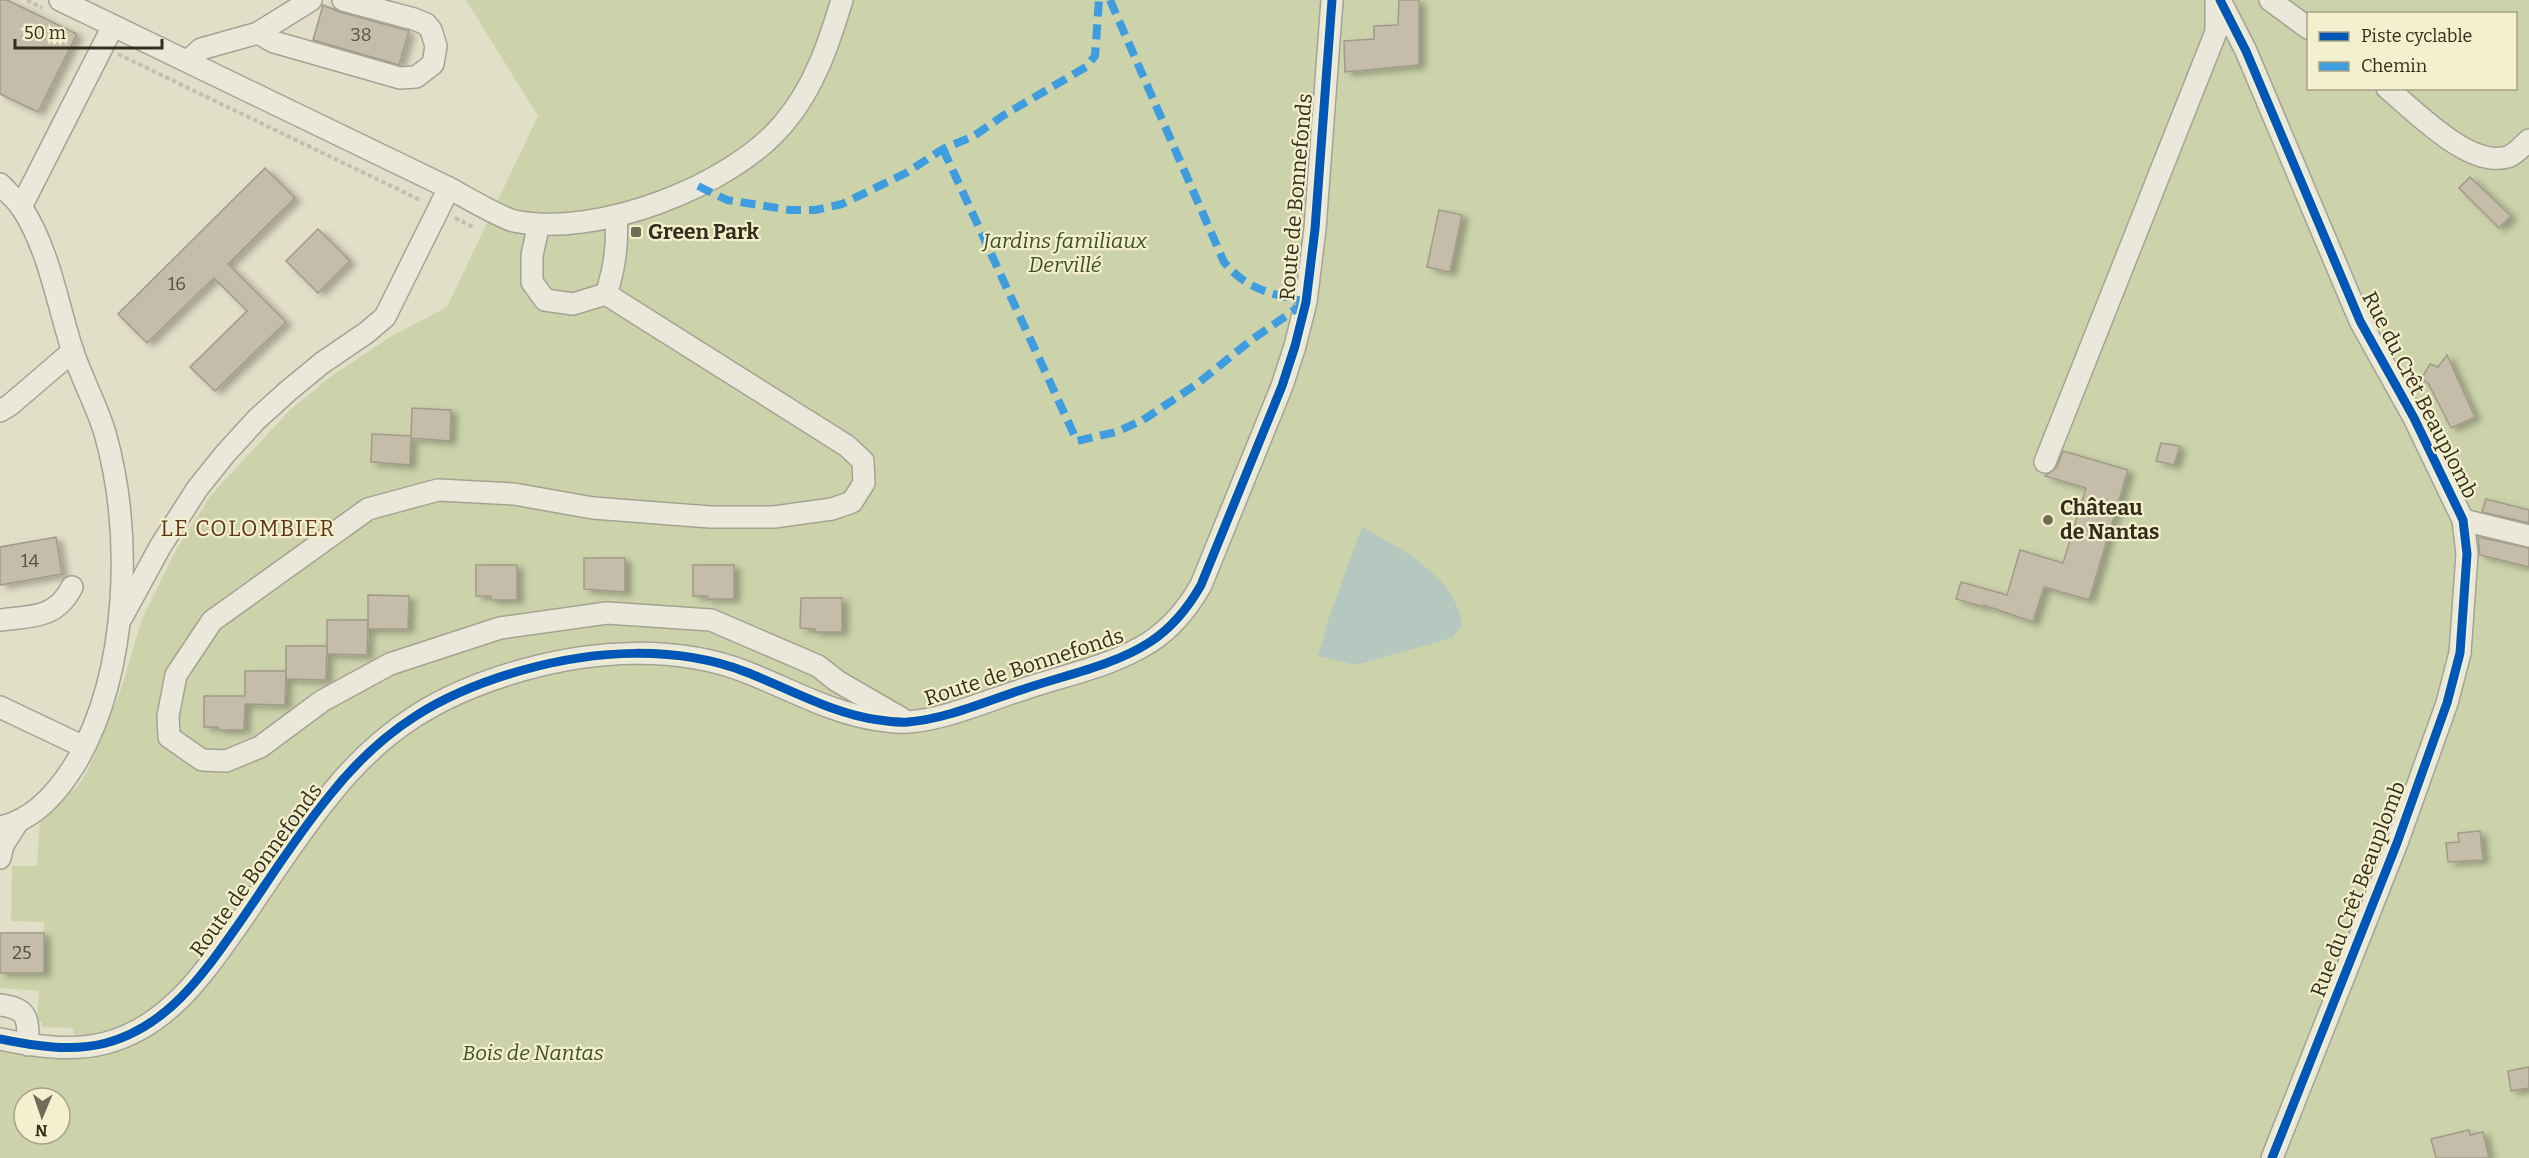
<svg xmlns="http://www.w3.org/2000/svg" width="2529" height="1158" viewBox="0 0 2529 1158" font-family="Bitter,serif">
  <defs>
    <filter id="shadow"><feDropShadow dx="6" dy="3.5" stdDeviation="3" flood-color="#0004"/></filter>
  </defs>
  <rect width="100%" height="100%" fill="#e2dfc8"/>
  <path fill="#ccd3ab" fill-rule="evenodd" d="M466,0H2529V1158H0V1029L74,1041L73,1028L42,1027V1022L37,1021L39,991L0,988V973H44V922L11,921L12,866H37L40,815L77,787L89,768L120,692L142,619L176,550L211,495L289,411L330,377L390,337L447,307L538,116ZM2308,14H2516V88H2308ZM24,1098H60V1134H24Z"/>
  <path fill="#b4c8bf" d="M1362,527C1400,548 1457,577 1462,625L1452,638L1356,665L1318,656L1329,617Z"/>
  <g fill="#c5bda9" stroke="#a29a88" stroke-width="1.5" filter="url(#shadow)">
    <polygon points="0,0 7,0 77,34 38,112 0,94"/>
    <polygon points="1399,0 1419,0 1419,65 1345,72 1344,41 1374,39 1374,26 1398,25"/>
    <polygon points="323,5 340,12 409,31 399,65 313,40"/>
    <polygon points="265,168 295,198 228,264 286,322 215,391 190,367 247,311 214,278 147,343 118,314"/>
    <polygon points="2470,177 2511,216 2499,228 2459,188"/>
    <polygon points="1439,210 1462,215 1450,272 1427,267"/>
    <polygon points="318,229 350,261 318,293 286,261"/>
    <polygon points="2447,355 2475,417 2451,428 2428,383 2421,379 2430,364 2438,367"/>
    <polygon points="412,408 451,410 450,441 411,438 410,465 371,462 372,434 411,436"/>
    <polygon points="2161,443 2180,446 2174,465 2156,461"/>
    <polygon points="2063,451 2128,470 2089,600 2044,587 2033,622 1984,605 1984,607 1956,599 1961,582 2007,595 2020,550 2063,563 2086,488 2045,476 2057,467"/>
    <polygon points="2486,499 2529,510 2529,523 2482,512"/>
    <polygon points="56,537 62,574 0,585 0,547"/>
    <polygon points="2478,537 2529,548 2529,567 2480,555"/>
    <polygon points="584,558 625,558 625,592 584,589"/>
    <polygon points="476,565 517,565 517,600 491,600 491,596 476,596"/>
    <polygon points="693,565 734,565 734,599 707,599 708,596 693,596"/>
    <polygon points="368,595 409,596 408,629 368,629"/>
    <polygon points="801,598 842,598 842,632 815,632 815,629 800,628"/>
    <polygon points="327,620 368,620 367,655 327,654"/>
    <polygon points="286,646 327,646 326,680 286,679"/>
    <polygon points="245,671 286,671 285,705 245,704 244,730 219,730 218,727 204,727 204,696 245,696"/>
    <polygon points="2480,831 2483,860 2448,862 2446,843 2459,842 2458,833"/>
    <rect x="0" y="933" width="44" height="40"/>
    <polygon points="2529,1067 2529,1088 2511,1091 2508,1071"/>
    <polygon points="2469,1130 2470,1135 2483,1132 2489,1158 2436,1158 2431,1139"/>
  </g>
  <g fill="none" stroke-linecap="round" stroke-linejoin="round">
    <g stroke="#a6a292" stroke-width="24">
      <g id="minor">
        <path d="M60,0L449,188C464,196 499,217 514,221C596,238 731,187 784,123C814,88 829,43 842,0"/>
        <polyline points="2220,0 2246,51 2360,321 2414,418 2463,520 2467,554 2460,653 2447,703 2397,843 2272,1158"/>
        <polyline points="2270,0 2308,28"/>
        <polyline points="258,33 274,42 400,78 416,77 433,64 436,46 431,30 426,24 414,19 343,0"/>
        <polyline points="188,61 201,49 258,33 311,0"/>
        <path d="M2387,88C2415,111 2469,168 2507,157C2515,155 2523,145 2529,140"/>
        <path d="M0,184C7,192 16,199 22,208C49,250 57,302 72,349C81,377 96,404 105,433C133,533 129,670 77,761C59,791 35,820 0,827"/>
        <polyline points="21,207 113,26"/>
        <path d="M539,224L532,255V282L545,300L573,304L606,294C615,268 618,244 616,217"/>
        <polyline points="606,294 847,446 863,461 864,483 852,502 832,509 774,517 710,517 593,508 514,494 438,490 368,509 212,621 176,675 168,716 169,737 202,760 226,761 260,747 322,701 390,664 500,628 607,613 711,620 818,666 837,681 901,718"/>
        <polyline points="0,411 10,405 73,351"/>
        <polyline points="2045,462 2216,32 2216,0"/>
        <polyline points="2463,520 2529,536"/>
        <polyline points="122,617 160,547 197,489 225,454 257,419 288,391 322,363 366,333 385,317 449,188"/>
        <path d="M0,620C31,616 56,619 72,587"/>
        <polyline points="0,707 84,747"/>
        <polyline points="0,858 3,845 17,823"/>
        <path d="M0,1005C29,1009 28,1018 28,1045"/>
        <path d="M0,1039C33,1046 72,1052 106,1043C169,1026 204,973 240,922C269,880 297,835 330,795C383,728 441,693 523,670C594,650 676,645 746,672C790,689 833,714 879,720C888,721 899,723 908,722C947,719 986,701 1024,689C1065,675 1113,666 1150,642C1173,627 1188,608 1201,585L1282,386L1295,346L1306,302L1315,229L1332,0"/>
      </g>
    </g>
    <g stroke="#c2bfb2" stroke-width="4" stroke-dasharray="4.5 3" stroke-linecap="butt">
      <polyline points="27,0 42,8"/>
      <polyline points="118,54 422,201"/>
      <polyline points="455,218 473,227"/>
    </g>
    <use href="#minor" stroke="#eae8db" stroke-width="21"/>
    <g stroke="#3e9cdf" stroke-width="8" stroke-dasharray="15 8" stroke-linecap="butt">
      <path d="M1110,0L1224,262C1248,291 1271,293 1306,302"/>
      <polyline points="943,149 1077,441 1116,432 1143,420 1197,384 1250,341 1306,302"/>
      <polyline points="698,186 727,200 790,210 815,210 842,204 906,173 943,149 974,136 1004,115 1086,67 1095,56 1099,0"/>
    </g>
    <g stroke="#f4f0cd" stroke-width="13">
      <g id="cycleway">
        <polyline points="2220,0 2246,51 2360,321 2414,418 2463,520 2467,554 2460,653 2447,703 2397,843 2272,1158"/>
        <path d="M0,1039C33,1046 72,1052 106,1043C169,1026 204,973 240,922C269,880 297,835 330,795C383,728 441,693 523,670C594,650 676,645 746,672C790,689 833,714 879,720C888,721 899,723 908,722C947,719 986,701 1024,689C1065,675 1113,666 1150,642C1173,627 1188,608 1201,585L1282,386L1295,346L1306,302L1315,229L1332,0"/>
      </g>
    </g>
    <use href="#cycleway" stroke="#0057b8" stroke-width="9"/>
  </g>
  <g fill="#716b58" stroke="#f4f0cd" stroke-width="2">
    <rect x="630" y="226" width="12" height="12" rx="3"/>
    <circle cx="2048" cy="520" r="6"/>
  </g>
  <g text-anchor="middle" stroke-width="4.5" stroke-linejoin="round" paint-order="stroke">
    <g font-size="18" fill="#58503f">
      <text x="361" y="41">38</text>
      <text x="177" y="290">16</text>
      <text x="30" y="567">14</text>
      <text x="22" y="959">25</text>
    </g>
    <g font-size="21" fill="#342c1c" stroke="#f4f0cd">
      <text transform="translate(1296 197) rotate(-85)" y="7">Route de Bonnefonds</text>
      <text transform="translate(2420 395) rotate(63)" y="7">Rue du Crêt Beauplomb</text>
      <text transform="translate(1024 667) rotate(-18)" y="7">Route de Bonnefonds</text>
      <text transform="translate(256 870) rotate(-54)" y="7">Route de Bonnefonds</text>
      <text transform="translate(2358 889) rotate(-69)" y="7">Rue du Crêt Beauplomb</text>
    </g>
    <g font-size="21" font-weight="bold" fill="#342c1c" stroke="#f4f0cd" text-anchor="start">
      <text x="648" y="239">Green Park</text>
      <text x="2060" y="515">Château<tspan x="2060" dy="24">de Nantas</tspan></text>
    </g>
    <g font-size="21" font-style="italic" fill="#3d5023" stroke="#f4f0cd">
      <text x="1065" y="248">Jardins familiaux<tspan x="1065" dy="24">Dervillé</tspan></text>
      <text x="533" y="1060">Bois de Nantas</text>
    </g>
    <g font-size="22" letter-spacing="1.5" fill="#5f361c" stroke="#f4f0cd">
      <text x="248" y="536">LE COLOMBIER</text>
    </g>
  </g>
  <rect x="2307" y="12" width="210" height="78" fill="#f4f0cd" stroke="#a7a286" stroke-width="1.5"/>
  <rect x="2319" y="32" width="30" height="9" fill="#0057b8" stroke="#a7a286" stroke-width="1.5"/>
  <text x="2361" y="42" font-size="18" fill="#342c1c">Piste cyclable</text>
  <rect x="2319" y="62" width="30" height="9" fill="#3e9cdf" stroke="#a7a286" stroke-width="1.5"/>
  <text x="2361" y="72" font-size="18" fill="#342c1c">Chemin</text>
  <g transform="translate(42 1116) rotate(182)"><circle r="28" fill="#f4f0cd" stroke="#a7a286" stroke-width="1.5"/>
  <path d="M0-4.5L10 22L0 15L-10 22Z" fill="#716b58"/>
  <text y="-9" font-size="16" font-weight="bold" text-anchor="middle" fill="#342c1c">N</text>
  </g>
  <path d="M15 39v9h147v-9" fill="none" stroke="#342c1c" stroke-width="3"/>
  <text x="24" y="39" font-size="18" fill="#342c1c" stroke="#f4f0cd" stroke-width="4.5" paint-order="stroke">50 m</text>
</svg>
